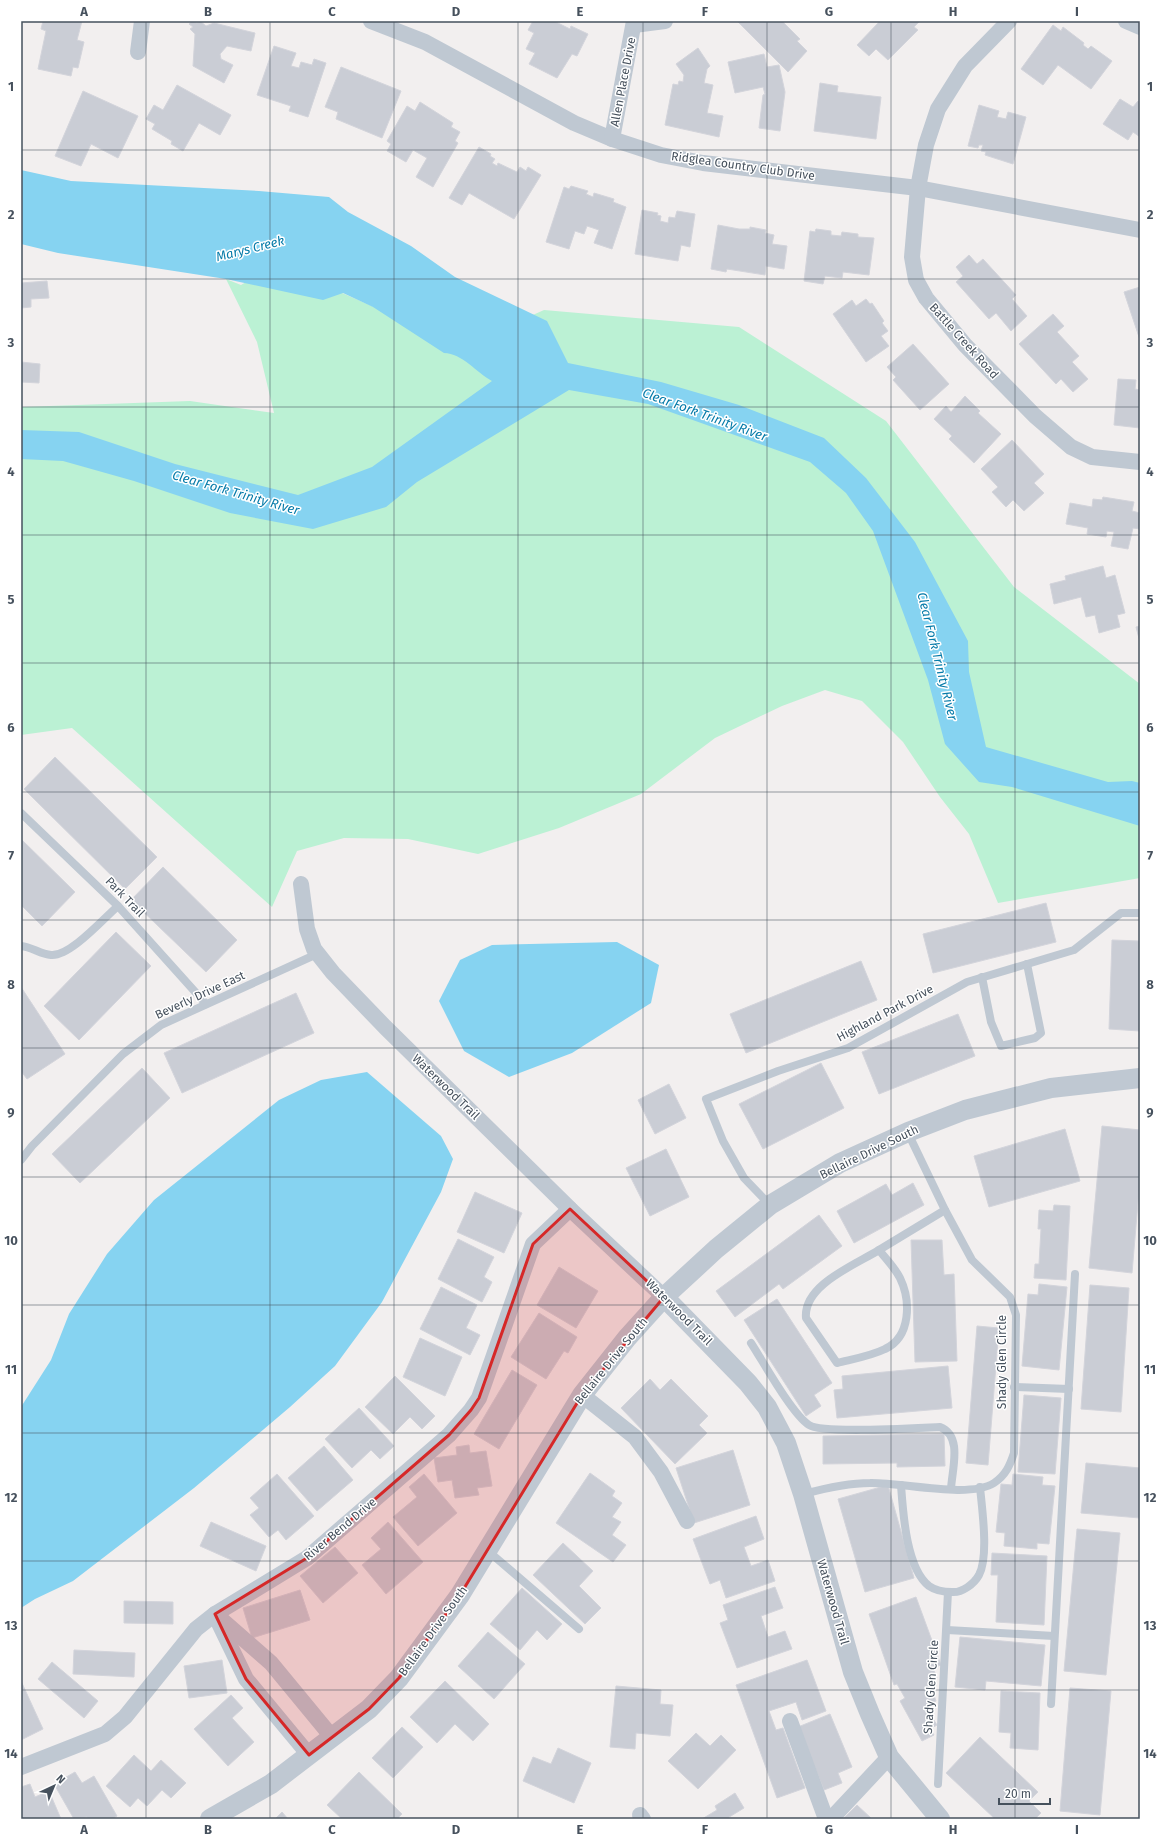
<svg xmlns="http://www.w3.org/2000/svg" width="1161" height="1840" viewBox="0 0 1161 1840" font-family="'Fira Sans',sans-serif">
  <rect width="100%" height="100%" fill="#f2efef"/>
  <polygon fill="#bbf1d4" points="276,264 463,346 544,310 739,327 886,421 1014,587 1140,684 1140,878 998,903 969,834 940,797 903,742 862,701 825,690 782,706 715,738 641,794 559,828 478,854 408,839 344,838 297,851 272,907 72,728 21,735 21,407 190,401 274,413 257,342 226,279 241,285"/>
  <g fill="#86d3f1">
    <path d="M21,170L71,181L259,191L329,197L348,212L411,246L455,277L547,321L568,363L661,382L739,405L824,438L866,478L915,542L968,641L969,672L986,747L1108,782L1132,781L1140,783V826L1012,787L979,782L945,744L928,680L873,531L846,493L810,462L648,404L569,390L417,482L386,507L313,529L230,513L134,481L63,461L21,459V430L79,432L175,464L298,495L372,467L492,381C477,373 462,353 444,353L373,307L343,293L323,300L226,279L58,253L21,244Z"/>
    <polygon points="617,942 659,965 651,1003 572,1053 509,1077 464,1051 439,1001 460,960 492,945"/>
    <polygon points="367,1072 441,1136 453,1159 441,1192 382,1302 335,1366 290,1407 194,1488 73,1581 35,1599 21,1608 21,1407 51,1360 69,1314 107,1254 154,1200 279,1100 321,1080"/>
  </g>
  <g fill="#cacdd5" stroke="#d3d4db">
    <polygon points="43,21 82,21 77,40 84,42 78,68 73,67 71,76 38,69 46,31 41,29"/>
    <polygon points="192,21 197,23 200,21 206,26 214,23 255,33 251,51 227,46 220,54 221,59 233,65 224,83 193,66 195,34 190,29 193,27 189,24"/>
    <polygon points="533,21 554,21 570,29 571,26 588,34 577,56 572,54 557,78 529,64 535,53 526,49 534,33 528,30"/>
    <polygon points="737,21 782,21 800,39 797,41 807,51 788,72"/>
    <polygon points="880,21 920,21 914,27 918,30 888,60 876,49 869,56 857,45"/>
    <polygon points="1053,25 1061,31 1063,27 1084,43 1083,45 1088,49 1091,46 1112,61 1091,89 1058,65 1043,85 1021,69"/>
    <polygon points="274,46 296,53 291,66 299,68 301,62 312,65 314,59 326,63 308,117 289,111 291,106 257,95"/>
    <polygon points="698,48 710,66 707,69 704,83 713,85 707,113 723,116 719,137 665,125 673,84 678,85 679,81 683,82 684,75 676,64"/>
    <polygon points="764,54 767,67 779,65 785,92 780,131 759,128 763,95 765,94 763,87 735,93 728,62"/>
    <polygon points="341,67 401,91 382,138 336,119 338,112 325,107"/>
    <polygon points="820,83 838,86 837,92 881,97 876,139 814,131"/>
    <polygon points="177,85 231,115 220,135 199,123 183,151 171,144 172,141 152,129 155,124 146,119 154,105 163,110"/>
    <polygon points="83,91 138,116 118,158 91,144 81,166 55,156"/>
    <polygon points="1120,99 1133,107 1138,101 1140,102 1140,137 1133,132 1128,140 1103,124"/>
    <polygon points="420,102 453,123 451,127 460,132 455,141 458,143 433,187 416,177 427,158 413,150 406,162 387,151 391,144 387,141 407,106 415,111"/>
    <polygon points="979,105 999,111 997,117 1006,119 1008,112 1026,117 1013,164 985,155 986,152 981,151 983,145 979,145 978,148 968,146"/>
    <polygon points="479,147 491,154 490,156 495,159 492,163 497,166 498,163 517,172 520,167 526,171 528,167 541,175 514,219 469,193 462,205 449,198"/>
    <polygon points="571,186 588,191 586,194 593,197 594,193 614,199 613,202 626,207 612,249 594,243 599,230 587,226 584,234 575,231 569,249 546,242 564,187 569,189"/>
    <polygon points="642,210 658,213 657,215 661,216 660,221 668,223 669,217 675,218 677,211 695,214 690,247 681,245 678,261 635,254"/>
    <polygon points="718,225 739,229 750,229 750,227 766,230 765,233 774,235 772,244 787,246 784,269 766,266 765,275 727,269 726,272 711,269"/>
    <polygon points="816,229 831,231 831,235 841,236 842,232 858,234 858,237 874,238 869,275 843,272 842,278 825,276 823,284 804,281 810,231 815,232"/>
    <polygon points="969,255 977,264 983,259 1016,295 1012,299 1027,316 1011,331 996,313 989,319 956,282 963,276 956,267"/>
    <polygon points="47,281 49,298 31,299 31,307 21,308 21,283"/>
    <polygon points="1140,287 1140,340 1124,292"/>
    <polygon points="866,299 870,304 872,303 884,321 882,323 888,331 881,336 889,346 866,362 833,314 852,300 856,306"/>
    <polygon points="1053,314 1064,326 1057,332 1079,356 1072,362 1088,379 1073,392 1061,379 1056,384 1019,344"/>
    <polygon points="913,344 949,384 920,410 893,380 896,377 887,367"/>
    <polygon points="21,362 40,364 39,383 21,382"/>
    <polygon points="1118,379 1136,380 1135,389 1140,390 1140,428 1114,425"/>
    <polygon points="965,396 980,411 978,413 1001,434 974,463 949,439 952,436 934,419 946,406 951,412"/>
    <polygon points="1012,440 1044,474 1034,483 1044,493 1024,511 1013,500 1006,507 992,492 998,487 981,469"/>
    <polygon points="1103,497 1134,502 1132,511 1140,513 1140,529 1133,528 1128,549 1111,546 1114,532 1107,531 1106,537 1087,534 1088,528 1066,524 1070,503 1092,507 1093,499 1102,500"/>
    <polygon points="1103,566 1106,578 1115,575 1125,613 1117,615 1120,627 1099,633 1095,615 1086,617 1081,597 1054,604 1050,584 1066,580 1065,576"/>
    <polygon points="1140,626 1140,642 1136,627"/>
    <polygon points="55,757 157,857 125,889 24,789"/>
    <polygon points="21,839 75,892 42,926 21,905"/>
    <polygon points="163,867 237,940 206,972 131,900"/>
    <polygon points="1046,903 1056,942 933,973 923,934"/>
    <polygon points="116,932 151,966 79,1040 44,1006"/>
    <polygon points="1112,940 1140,941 1140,1031 1109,1029"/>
    <polygon points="861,961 877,1000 746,1053 730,1014"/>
    <polygon points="21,987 65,1054 27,1079 21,1071"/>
    <polygon points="296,993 314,1033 182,1093 164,1053"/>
    <polygon points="958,1014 975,1056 879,1094 862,1052"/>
    <polygon points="821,1063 844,1108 763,1149 739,1104"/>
    <polygon points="142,1068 170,1098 80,1183 52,1154"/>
    <polygon points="669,1084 686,1118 655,1134 638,1100"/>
    <polygon points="1102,1126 1140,1130 1140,1179 1132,1273 1089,1268"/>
    <polygon points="1065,1129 1080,1181 989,1207 974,1156"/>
    <polygon points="666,1149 689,1197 650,1216 626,1168"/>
    <polygon points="913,1183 924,1205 854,1243 837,1211 886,1184 892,1195"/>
    <polygon points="475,1192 522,1213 504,1253 457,1232"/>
    <polygon points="1054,1205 1070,1206 1066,1280 1034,1278 1035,1264 1039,1264 1041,1229 1038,1229 1039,1210 1053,1211"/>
    <polygon points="819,1215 842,1246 783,1289 779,1284 735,1317 716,1291"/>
    <polygon points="458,1239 494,1257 484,1277 492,1282 482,1302 438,1279"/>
    <polygon points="911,1240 942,1240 944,1275 954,1274 957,1361 915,1362"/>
    <polygon points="559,1267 598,1291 576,1328 537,1305"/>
    <polygon points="1039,1284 1067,1287 1059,1370 1022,1366 1028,1294 1038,1295"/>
    <polygon points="1090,1285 1129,1288 1121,1412 1081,1409"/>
    <polygon points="441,1287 477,1305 466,1328 480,1335 470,1355 420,1329"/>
    <polygon points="777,1299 832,1383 814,1395 821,1406 806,1416 744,1320"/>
    <polygon points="539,1313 577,1337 568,1353 564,1351 546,1379 511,1357"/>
    <polygon points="977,1326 999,1328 988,1465 966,1463"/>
    <polygon points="420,1338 462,1357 445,1396 403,1377"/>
    <polygon points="948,1366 952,1408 837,1418 834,1390 843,1389 842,1376"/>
    <polygon points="512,1370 537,1385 499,1449 474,1434"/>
    <polygon points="395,1376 435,1416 422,1429 410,1417 393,1434 365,1407"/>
    <polygon points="650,1379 660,1390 671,1379 708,1416 699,1425 707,1433 675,1464 621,1408"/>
    <polygon points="1024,1395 1061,1398 1055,1474 1018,1472"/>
    <polygon points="359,1408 394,1446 380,1459 371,1450 352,1468 325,1439"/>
    <polygon points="944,1434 945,1466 897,1467 897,1463 823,1464 823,1436"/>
    <polygon points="469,1445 470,1453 486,1451 492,1486 477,1488 479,1495 455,1498 452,1480 438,1482 434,1458 457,1455 456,1447"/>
    <polygon points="324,1446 353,1480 317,1511 288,1478"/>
    <polygon points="733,1450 750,1505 694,1523 676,1468"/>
    <polygon points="1086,1463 1140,1468 1140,1518 1081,1513"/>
    <polygon points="590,1473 615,1491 612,1496 622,1503 612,1517 621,1522 612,1535 626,1545 613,1562 556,1523"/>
    <polygon points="277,1474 314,1516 286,1540 278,1530 269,1537 250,1515 259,1508 250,1498"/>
    <polygon points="424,1474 457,1513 418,1546 393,1517 417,1497 409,1487"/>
    <polygon points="1013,1474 1043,1477 1042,1485 1055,1486 1049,1544 1037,1543 1037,1549 1004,1546 1005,1533 996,1532 1001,1484 1012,1485"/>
    <polygon points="888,1485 914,1578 865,1592 838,1499"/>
    <polygon points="756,1516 764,1539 744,1547 751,1566 768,1560 775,1581 726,1598 720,1580 710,1584 693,1539"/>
    <polygon points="211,1522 266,1546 256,1571 200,1546"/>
    <polygon points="388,1522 423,1562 386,1594 362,1565 381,1549 371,1538"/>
    <polygon points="1077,1529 1120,1533 1106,1675 1064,1671"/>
    <polygon points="563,1543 593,1571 579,1586 601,1608 585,1624 533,1575"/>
    <polygon points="335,1547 358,1573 323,1603 300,1576"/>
    <polygon points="992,1553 1047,1556 1044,1625 996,1622 998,1575 991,1575"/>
    <polygon points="775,1587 783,1608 761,1616 768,1637 785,1631 792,1649 737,1668 720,1623 728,1620 723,1605"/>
    <polygon points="522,1588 562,1624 547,1640 537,1630 520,1650 490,1624"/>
    <polygon points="300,1590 310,1620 252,1638 243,1608"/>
    <polygon points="916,1597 941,1665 933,1668 937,1678 934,1679 936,1686 931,1687 936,1701 930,1704 934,1711 930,1714 937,1725 930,1729 934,1735 922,1741 900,1701 905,1698 897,1684 894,1685 869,1614"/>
    <polygon points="124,1601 173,1602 173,1624 124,1623"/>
    <polygon points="488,1632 525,1664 494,1699 458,1666"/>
    <polygon points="960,1637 1045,1645 1041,1686 986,1681 985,1690 955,1687"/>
    <polygon points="74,1650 135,1653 134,1677 73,1674"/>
    <polygon points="222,1660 227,1693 189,1698 184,1666"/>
    <polygon points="807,1660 826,1711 802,1720 796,1702 769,1711 776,1730 783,1728 805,1788 777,1798 736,1685"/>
    <polygon points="52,1662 98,1701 84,1718 38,1679"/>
    <polygon points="21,1681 43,1729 21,1740"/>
    <polygon points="445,1681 489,1724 473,1741 455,1724 437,1743 410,1717"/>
    <polygon points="616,1686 661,1690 660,1704 673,1705 670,1736 636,1733 635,1749 610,1747"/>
    <polygon points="1070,1688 1111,1691 1100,1815 1060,1811"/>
    <polygon points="1001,1691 1040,1693 1038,1750 1010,1748 1011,1733 999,1732"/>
    <polygon points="231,1695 243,1708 232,1718 254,1742 228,1766 194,1729"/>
    <polygon points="830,1714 852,1767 838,1773 842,1783 824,1790 798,1727"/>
    <polygon points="402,1727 423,1747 393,1778 372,1758"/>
    <polygon points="696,1733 710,1746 721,1735 736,1750 698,1789 668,1761"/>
    <polygon points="980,1737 1038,1792 1029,1801 1041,1813 1035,1819 995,1819 946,1773"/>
    <polygon points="558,1748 591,1763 574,1803 523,1781 533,1757 551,1764"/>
    <polygon points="134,1755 151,1771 161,1760 186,1783 171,1798 162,1790 147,1806 138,1798 130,1807 106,1786"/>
    <polygon points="75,1772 82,1783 94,1776 117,1816 112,1819 88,1819 87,1817 74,1819 54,1784"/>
    <polygon points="359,1772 402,1814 397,1819 342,1819 327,1805"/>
    <polygon points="30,1784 35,1797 49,1791 61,1819 23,1819 21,1815 21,1787"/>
    <polygon points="735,1793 744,1808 726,1819 702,1819 717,1810 715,1806"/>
    <polygon points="857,1805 872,1819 843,1819"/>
    <polygon points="282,1812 288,1819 275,1819"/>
  </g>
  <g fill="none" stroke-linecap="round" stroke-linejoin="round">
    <g stroke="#bfc8d2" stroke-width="8">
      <polyline points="21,813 118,906 206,1004"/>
      <path d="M21,946C32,947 40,954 51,955C70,957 104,918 118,906"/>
      <polyline points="982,977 991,1022 1001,1046 1035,1038 1041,1033 1027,964"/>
      <polyline points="21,1160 32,1146 123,1054 161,1025 317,954"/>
      <polyline points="770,1205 744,1178 723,1141 706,1099 778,1071 848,1048 967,982 1074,950 1121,913 1140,913"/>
      <path d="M879,1250C886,1259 895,1268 900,1278C911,1301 911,1337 885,1349C871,1356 853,1359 837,1363L806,1318C803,1285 855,1265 879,1250Z"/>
      <polyline points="879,1250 945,1210"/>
      <path d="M751,1343C764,1363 792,1414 809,1425C822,1434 917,1428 940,1427C963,1436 952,1469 951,1489"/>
      <polyline points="1014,1387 1069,1389"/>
      <path d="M901,1485C903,1512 906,1568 929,1586C936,1591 943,1592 952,1592C962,1593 974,1584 979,1575C989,1556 982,1509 980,1487"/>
      <path d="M804,1494C826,1488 847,1483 870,1483C901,1482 969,1499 994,1483C1006,1475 1010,1465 1014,1453L1016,1315L1010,1297L972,1260L945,1210L908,1133"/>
      <polyline points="488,1551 579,1629"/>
      <polyline points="947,1630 1054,1636"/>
      <polyline points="1051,1704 1075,1274"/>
      <polyline points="938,1784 948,1592"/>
    </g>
    <g stroke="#bfc8d2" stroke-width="16">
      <polyline points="371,21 425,42 574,123 612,139 661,155 703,163 918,188 1140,230"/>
      <polyline points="1009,21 965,66 938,109 926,145 918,188 912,257 916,280 926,298 965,345 1035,416 1071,447 1092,457 1140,462"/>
      <polyline points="1126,21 1140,27"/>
      <polyline points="634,25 665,21"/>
      <polyline points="138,52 142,21"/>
      <polyline points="612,139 634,21"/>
      <polyline points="301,884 307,929 314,949 333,973 385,1027 570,1209 664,1297"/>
      <polyline points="582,1395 635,1437 661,1472 687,1521"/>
      <polyline points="215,1614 271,1663 332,1737"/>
      <polyline points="218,1621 246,1679 309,1755"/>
      <polyline points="790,1721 826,1819"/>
      <polyline points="21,1767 105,1734 125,1717 196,1629 215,1614 307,1558 449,1435 471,1410 479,1398 533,1244 570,1209"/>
      <polyline points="640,1815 643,1819"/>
      <polyline points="831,1819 889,1757"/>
    </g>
    <g stroke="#bfc8d2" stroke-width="20">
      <polyline points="664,1297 748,1383 767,1407 786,1443 803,1494 853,1672 870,1714 889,1757 940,1819"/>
      <polyline points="210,1819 271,1784 369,1709 399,1678 460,1595 582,1395 627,1338 664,1297 716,1249 770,1205 840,1163 908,1132 965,1110 1051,1088 1140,1078"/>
    </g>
  </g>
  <path fill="#d62828" fill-opacity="0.2" stroke="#d62828" stroke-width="3" stroke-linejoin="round" d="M570,1209L664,1297L582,1395L460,1595L399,1678L369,1709L309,1755L246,1679L215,1614L307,1558L449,1435L471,1410L479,1398L533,1244Z"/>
  <path fill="none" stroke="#46515d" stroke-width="1" stroke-opacity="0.55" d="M146,21V1819M270,21V1819M394,21V1819M518,21V1819M643,21V1819M767,21V1819M891,21V1819M1015,21V1819M21,150H1140M21,279H1140M21,407H1140M21,535H1140M21,663H1140M21,792H1140M21,920H1140M21,1048H1140M21,1177H1140M21,1305H1140M21,1433H1140M21,1561H1140M21,1690H1140"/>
  <g text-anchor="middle" stroke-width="3" stroke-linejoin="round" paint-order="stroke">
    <g font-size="12" fill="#46515d" stroke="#fff">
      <text transform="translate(623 82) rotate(-79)" y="4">Allen Place Drive</text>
      <text transform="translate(743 166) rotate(8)" y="4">Ridglea Country Club Drive</text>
      <text transform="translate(964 341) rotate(48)" y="4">Battle Creek Road</text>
      <text transform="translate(125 897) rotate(46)" y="4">Park Trail</text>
      <text transform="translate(200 995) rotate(-25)" y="4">Beverly Drive East</text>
      <text transform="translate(885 1013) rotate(-28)" y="4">Highland Park Drive</text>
      <text transform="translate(446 1087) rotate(44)" y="4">Waterwood Trail</text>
      <text transform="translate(869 1152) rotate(-26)" y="4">Bellaire Drive South</text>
      <text transform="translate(679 1312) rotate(45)" y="4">Waterwood Trail</text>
      <text transform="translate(611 1361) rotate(-51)" y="4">Bellaire Drive South</text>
      <text transform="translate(1002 1362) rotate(-90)" y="4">Shady Glen Circle</text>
      <text transform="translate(340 1529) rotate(-40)" y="4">River Bend Drive</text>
      <text transform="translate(833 1602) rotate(74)" y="4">Waterwood Trail</text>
      <text transform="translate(433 1631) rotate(-54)" y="4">Bellaire Drive South</text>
      <text transform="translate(931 1687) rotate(-86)" y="4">Shady Glen Circle</text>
    </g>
    <g font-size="13" font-style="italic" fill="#067ba9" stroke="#fff">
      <text transform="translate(250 248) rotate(-14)" y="5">Marys Creek</text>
      <text transform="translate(705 414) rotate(20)" y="5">Clear Fork Trinity River</text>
      <text transform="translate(236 492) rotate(16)" y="5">Clear Fork Trinity River</text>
      <text transform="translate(938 656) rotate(76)" y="5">Clear Fork Trinity River</text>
    </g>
  </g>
  <rect width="1161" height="1840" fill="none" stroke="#ffffff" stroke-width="44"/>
  <g transform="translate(54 1786) rotate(44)" stroke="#ffffff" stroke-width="3" paint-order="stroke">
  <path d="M0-3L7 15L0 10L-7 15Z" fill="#46515d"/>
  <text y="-6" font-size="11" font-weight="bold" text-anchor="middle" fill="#46515d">N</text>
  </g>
  <path d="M999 1798v6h51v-6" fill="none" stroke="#46515d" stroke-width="2"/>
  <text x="1005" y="1798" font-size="12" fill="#46515d" stroke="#ffffff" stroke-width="3" paint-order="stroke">20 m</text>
  <rect x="22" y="22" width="1117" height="1796" fill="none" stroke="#46515d" stroke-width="1.5"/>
  <g font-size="13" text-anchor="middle" font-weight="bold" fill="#46515d">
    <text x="84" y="16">A</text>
    <text x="208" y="16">B</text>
    <text x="332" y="16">C</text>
    <text x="456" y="16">D</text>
    <text x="580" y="16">E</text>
    <text x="705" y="16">F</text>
    <text x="829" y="16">G</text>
    <text x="953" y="16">H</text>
    <text x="1077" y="16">I</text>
    <text x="11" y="91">1</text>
    <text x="1150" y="91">1</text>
    <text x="11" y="219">2</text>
    <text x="1150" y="219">2</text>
    <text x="11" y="347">3</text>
    <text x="1150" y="347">3</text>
    <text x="11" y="476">4</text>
    <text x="1150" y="476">4</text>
    <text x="11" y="604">5</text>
    <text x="1150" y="604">5</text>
    <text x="11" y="732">6</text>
    <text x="1150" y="732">6</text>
    <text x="11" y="860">7</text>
    <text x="1150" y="860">7</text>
    <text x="11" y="989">8</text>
    <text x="1150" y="989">8</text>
    <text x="11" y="1117">9</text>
    <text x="1150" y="1117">9</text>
    <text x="11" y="1245">10</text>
    <text x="1150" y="1245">10</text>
    <text x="11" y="1374">11</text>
    <text x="1150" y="1374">11</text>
    <text x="11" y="1502">12</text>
    <text x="1150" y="1502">12</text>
    <text x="11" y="1630">13</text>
    <text x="1150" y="1630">13</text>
    <text x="11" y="1758">14</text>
    <text x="1150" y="1758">14</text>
    <text x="84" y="1834">A</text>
    <text x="208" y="1834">B</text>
    <text x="332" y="1834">C</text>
    <text x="456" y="1834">D</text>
    <text x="580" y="1834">E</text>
    <text x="705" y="1834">F</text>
    <text x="829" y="1834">G</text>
    <text x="953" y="1834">H</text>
    <text x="1077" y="1834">I</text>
  </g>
</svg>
